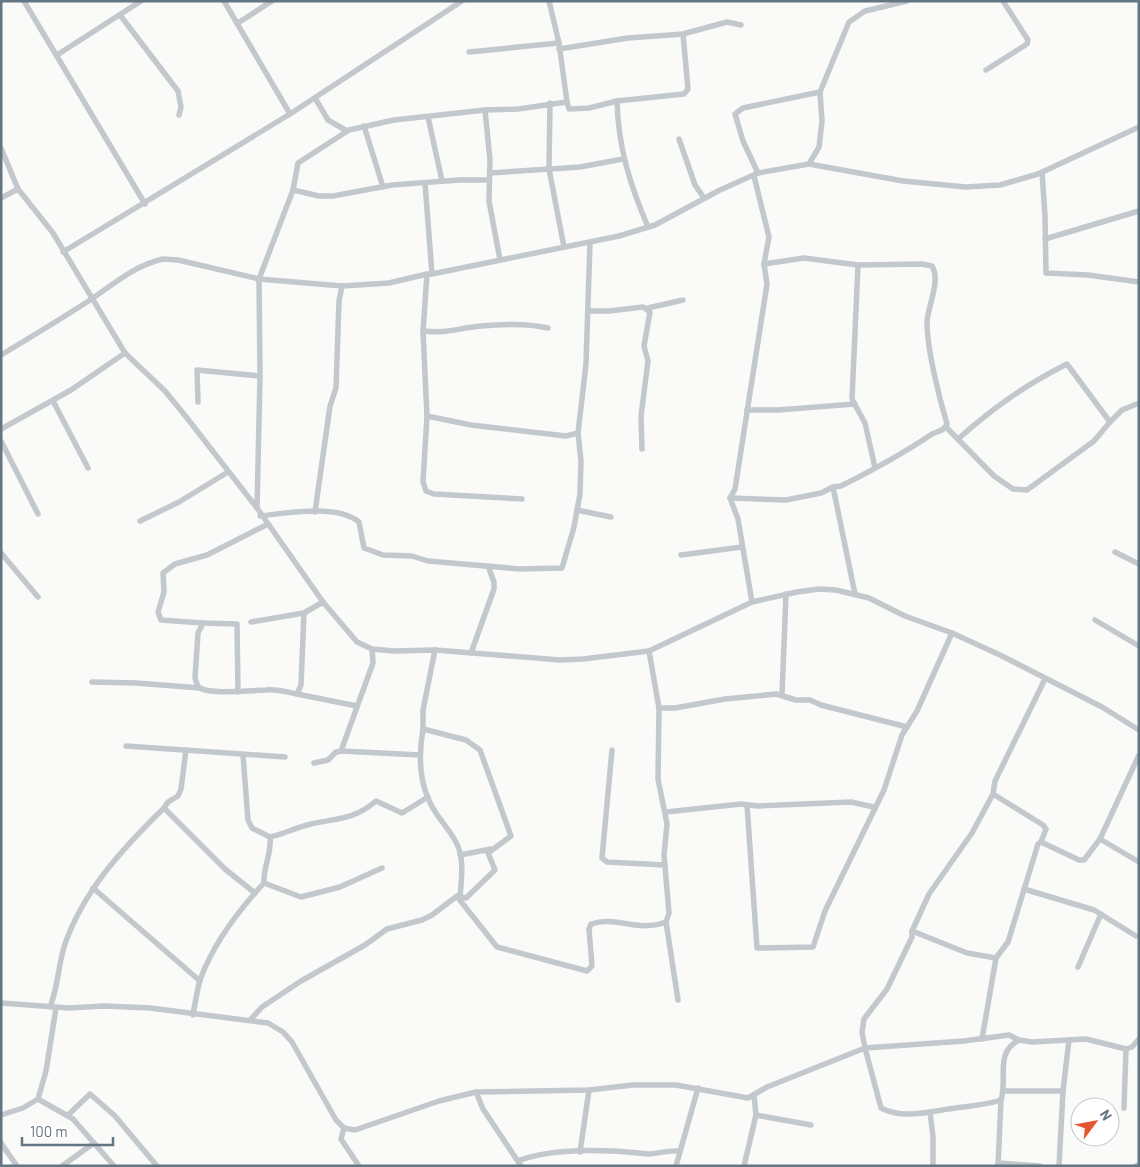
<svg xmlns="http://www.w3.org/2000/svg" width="1140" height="1167" viewBox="0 0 1140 1167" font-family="Barlow,sans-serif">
  <rect width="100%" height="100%" fill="#fafaf8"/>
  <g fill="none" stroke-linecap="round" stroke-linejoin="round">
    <g stroke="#c3c8cc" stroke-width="5.5">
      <polyline points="24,1 145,204"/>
      <polyline points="224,1 290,114"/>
      <polyline points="120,15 178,91 181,107 179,115"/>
      <polyline points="238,23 272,1"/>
      <polyline points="559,49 628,38 683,34 727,22 741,25"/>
      <polyline points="469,52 559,43"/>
      <polyline points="57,55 141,1"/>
      <polyline points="986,70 1027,44 1028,40 1003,1"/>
      <polyline points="315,98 328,120 347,131"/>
      <path d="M617,101C618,146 630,185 648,227"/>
      <polyline points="567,102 569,109 589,108 617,101 684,94 688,89 683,34"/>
      <polyline points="550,103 549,169 564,247"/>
      <polyline points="485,110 490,160 489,201 500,260"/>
      <polyline points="428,117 442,181"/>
      <polyline points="364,126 383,187"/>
      <polyline points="679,139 695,185 704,198"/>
      <polyline points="1,148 18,189 53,233 125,353 165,391 187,418 257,508 323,602 357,642 372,649 394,651 435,650 560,660 583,659 649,651 752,602 797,592 819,589 836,590 869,598 905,616 952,633 1000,655 1102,707 1139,730"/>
      <polyline points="809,164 819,147 822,121 820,92 849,22 865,11 907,1"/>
      <polyline points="1042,172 1045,216 1046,273 1088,275 1139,282"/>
      <polyline points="490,173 580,167 623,159"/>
      <polyline points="758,173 743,141 735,114 743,108 820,92"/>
      <polyline points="425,183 432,274"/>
      <polyline points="293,190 319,196 333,196 392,185 459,180 489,180"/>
      <polyline points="1,198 18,189"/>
      <polyline points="1045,239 1139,211"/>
      <polyline points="63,252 290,114 462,1"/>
      <polyline points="858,265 852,399 865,423 875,468"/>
      <polyline points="427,274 423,331 427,416 423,482 426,491 434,494 522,499"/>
      <polyline points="648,308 683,300"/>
      <polyline points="588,311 609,311 643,307 650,312 644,346 648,361 641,416 642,449"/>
      <path d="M423,331C448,334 457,328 481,326C503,324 526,323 548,328"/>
      <path d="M1,355C31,337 61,319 90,300C114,284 133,266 163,259L178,260L259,279L342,286L389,283L427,274H432L619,236L655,225L720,190L758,173L809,164L903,181L966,187L1000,185L1038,174L1139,127"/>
      <polyline points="53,401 88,468"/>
      <polyline points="198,402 197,370 260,376"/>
      <polyline points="747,410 778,410 855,404"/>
      <polyline points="427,416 471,425 566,436 578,433"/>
      <polyline points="1110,422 1122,410 1139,403"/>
      <path d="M946,427L994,476L1013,489L1027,490L1094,441L1110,422L1067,364C1025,385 993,408 958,439"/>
      <polyline points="1,429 71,390 125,353"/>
      <polyline points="1,441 38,514"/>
      <polyline points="833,487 855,594"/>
      <path d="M730,498L786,500L821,493L833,487L841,486C875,469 901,455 932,434C938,431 944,431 947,424C939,397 927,349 927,322C928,305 941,281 932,266L922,264L858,265L804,258L764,264"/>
      <polyline points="257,508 260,376 259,279 293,190 298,163 349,130 394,120 485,110 518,109 567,102 559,43 549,1"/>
      <polyline points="577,510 611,517"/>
      <polyline points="315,512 330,406 336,388 339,301 342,286"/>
      <path d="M260,516C286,513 337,504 359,522L364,548L383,555L412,556L428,561L520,569L562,568L574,527L580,494L581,461L578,433L586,364L590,243"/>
      <polyline points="140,521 179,502 228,472"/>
      <path d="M268,524L207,555L175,564L163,573L164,592L158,612L161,620L203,623L198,633L195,678C196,682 197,686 200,688C213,695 251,690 266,690C276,689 287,692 297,694L301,685L304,613L323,602"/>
      <polyline points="1115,552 1139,564"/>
      <polyline points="1,553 38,597"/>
      <polyline points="681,555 742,547"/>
      <polyline points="752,602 738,519 730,498 735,489 767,284 764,264 769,237 754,176"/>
      <polyline points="1095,620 1139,646"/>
      <polyline points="251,622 304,613"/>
      <polyline points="203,623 237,624 238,692"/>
      <polyline points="471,653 494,589 494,582 488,566"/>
      <polyline points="92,682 136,683 200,688"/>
      <polyline points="297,694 357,706"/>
      <polyline points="782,695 786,594"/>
      <polyline points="659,708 675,708 725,699 776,694 796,700 810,700 821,705 907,727"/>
      <path d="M423,729C418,758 419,788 436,813C443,824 455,836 459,849C464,864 461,882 460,898"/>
      <polyline points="126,746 285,757"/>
      <polyline points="612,750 602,858 607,862 665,865"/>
      <polyline points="341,751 420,755"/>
      <polyline points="243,755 248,820 252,828 270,837"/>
      <polyline points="314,763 328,760 336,752 341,751 373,663 372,649"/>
      <polyline points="993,794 995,781 1045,679"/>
      <polyline points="747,805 757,948 813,947 825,911 884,790 902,735 917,711 952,633"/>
      <polyline points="164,808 168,802 178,796 181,789 186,750"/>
      <polyline points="666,812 741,804 758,806 851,802 874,807"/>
      <polyline points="1100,839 1139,862"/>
      <polyline points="460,855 491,849"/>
      <polyline points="264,883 301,897 340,887 382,868"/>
      <polyline points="93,888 200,981"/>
      <polyline points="1024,889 1094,910 1136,936"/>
      <path d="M459,899L497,947L587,971L592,966L589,929L591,924C616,915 637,933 666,922L669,913L664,855L667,824L658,779L659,708L649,651"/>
      <polyline points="666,922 678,1000"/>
      <polyline points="912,931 929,894 972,833 993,794 1043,825 1046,829 1041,842"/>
      <polyline points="1078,967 1101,914"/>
      <polyline points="1,1003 69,1008 104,1006 150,1008 268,1023 283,1032 292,1042 336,1120 344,1128 355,1130 439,1101 476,1092 589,1090 633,1085 676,1085 748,1098 767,1087 865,1048 964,1041 1009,1035 1019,1040 1032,1042 1086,1039 1126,1049 1132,1047 1139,1039"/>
      <path d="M50,1007C58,988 58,967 64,947C82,892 123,848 164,808L225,869L255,893"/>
      <path d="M193,1015C195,1003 197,991 200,980C213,944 238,911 264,883C263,867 272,853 270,837C284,834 297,827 311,824C337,818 354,820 376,801L402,813L428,797"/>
      <polyline points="251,1019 262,1007 301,981 365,945 387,929 422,920 432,915 457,896 466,898 495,870 488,853 511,836 480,750 466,740 423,729 423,710 435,650"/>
      <polyline points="982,1039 996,958"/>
      <polyline points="1005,1091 1063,1091"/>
      <polyline points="476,1092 483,1109 521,1166"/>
      <polyline points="38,1099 73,1119 114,1166"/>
      <path d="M1001,1100C986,1105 971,1106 955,1108C931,1111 904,1120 881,1108L865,1048L862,1032L864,1019L887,989L912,937V931L967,953L996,958L1008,942L1038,844L1041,842L1079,860H1084L1100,839L1139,755"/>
      <polyline points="1124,1108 1126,1049"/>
      <polyline points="930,1112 933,1137 933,1166"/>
      <polyline points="1,1115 23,1108 38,1099 46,1071 56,1008"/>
      <polyline points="68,1115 90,1094 115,1116 157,1166"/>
      <polyline points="756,1115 811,1125"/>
      <polyline points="344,1128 341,1139 359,1166"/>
      <polyline points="1,1143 17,1166"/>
      <polyline points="580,1152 589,1090"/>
      <path d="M518,1161C554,1147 611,1150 649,1154C656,1154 669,1150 679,1151"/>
      <polyline points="998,1163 1040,1166"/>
      <polyline points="62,1166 94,1143"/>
      <polyline points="676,1166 698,1088"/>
      <polyline points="744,1166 756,1115 754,1095"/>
      <path d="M998,1166L1001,1100C1008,1079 994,1053 1019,1040"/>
      <polyline points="1059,1166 1063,1091 1069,1040"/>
      <polyline points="1136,1166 1139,1164"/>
    </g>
  </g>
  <rect width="1140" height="1167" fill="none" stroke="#657683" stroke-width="5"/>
  <g transform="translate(1095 1122) rotate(58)"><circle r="24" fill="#ffffff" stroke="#c1c8cd"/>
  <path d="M0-4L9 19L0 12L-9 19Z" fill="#e4572e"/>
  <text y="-8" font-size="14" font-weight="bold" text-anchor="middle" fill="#657683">N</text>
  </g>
  <path d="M22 1137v8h91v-8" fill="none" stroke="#657683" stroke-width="2.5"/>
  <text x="30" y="1137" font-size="15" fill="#657683" stroke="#ffffff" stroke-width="4" paint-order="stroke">100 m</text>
</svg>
